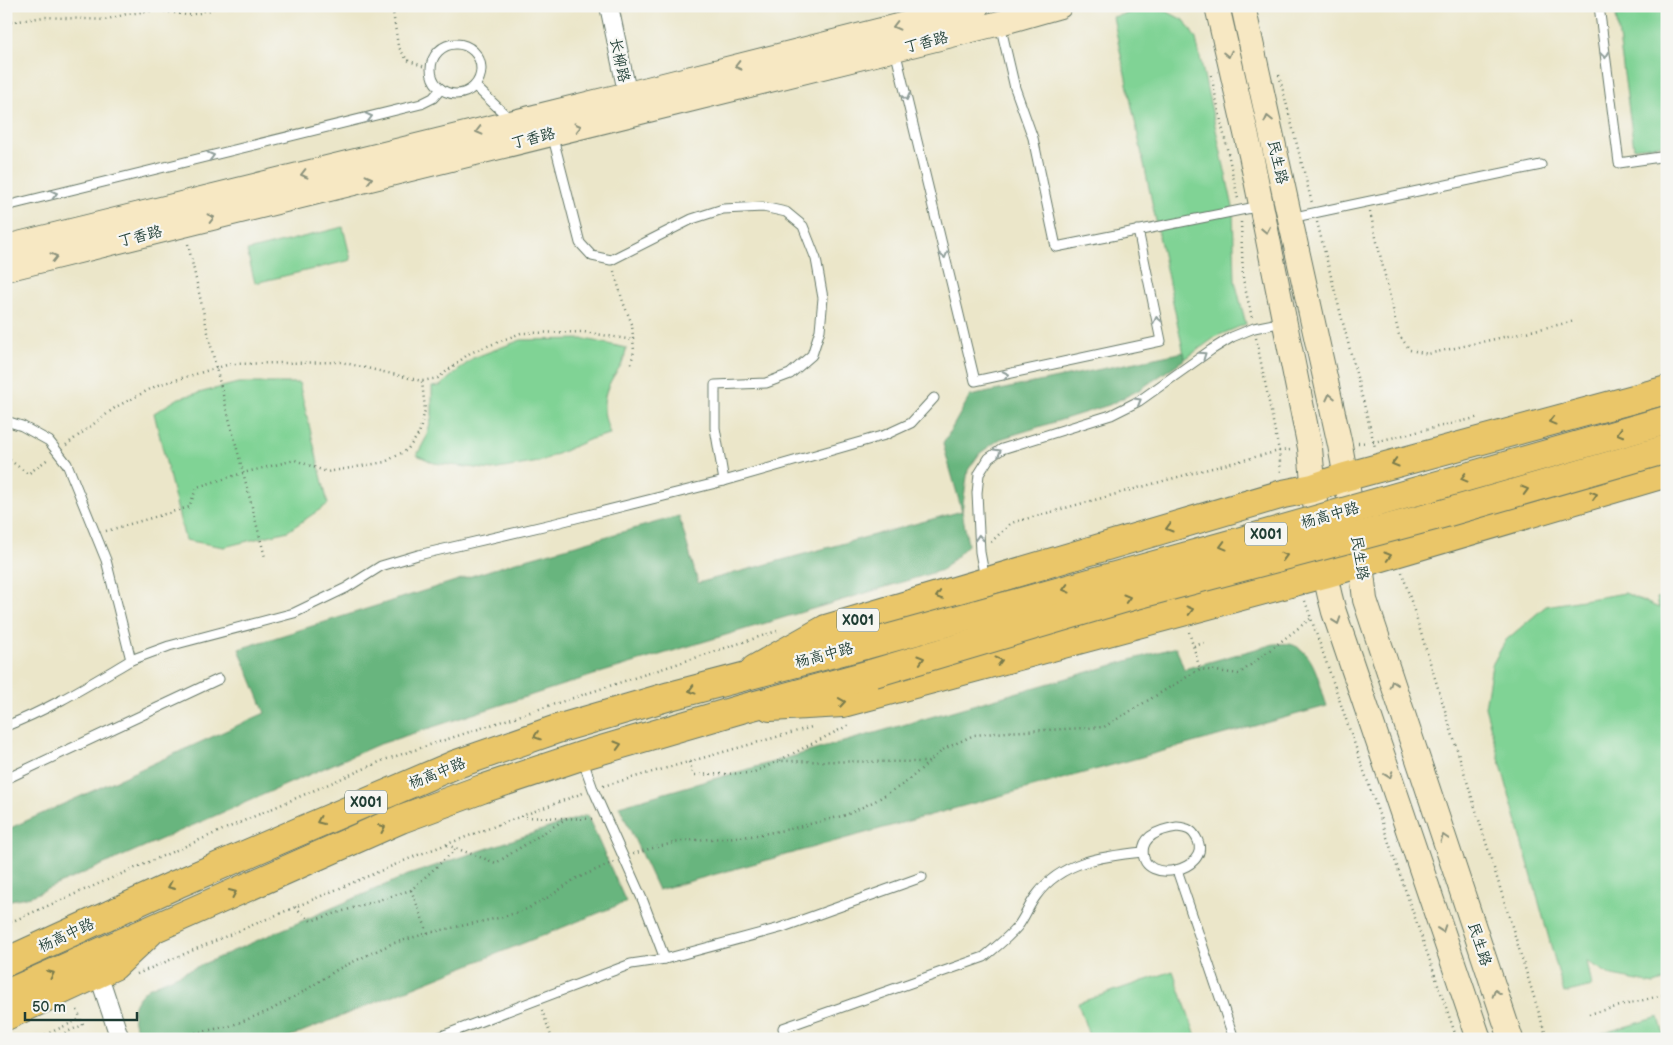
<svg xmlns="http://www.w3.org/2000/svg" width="1673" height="1045" viewBox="0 0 1673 1045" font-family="'Balsamiq Sans','LXGW WenKai TC',sans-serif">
  <rect width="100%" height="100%" fill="#f6f6f2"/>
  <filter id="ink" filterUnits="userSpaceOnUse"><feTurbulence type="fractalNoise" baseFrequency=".02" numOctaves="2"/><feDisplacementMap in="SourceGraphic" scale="10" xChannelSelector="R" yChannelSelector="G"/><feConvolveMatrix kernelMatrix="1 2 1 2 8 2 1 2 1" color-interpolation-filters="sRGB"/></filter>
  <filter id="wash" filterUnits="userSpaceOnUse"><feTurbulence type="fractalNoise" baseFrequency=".0096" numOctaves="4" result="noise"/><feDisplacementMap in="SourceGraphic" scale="20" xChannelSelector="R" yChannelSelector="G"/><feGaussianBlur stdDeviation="1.12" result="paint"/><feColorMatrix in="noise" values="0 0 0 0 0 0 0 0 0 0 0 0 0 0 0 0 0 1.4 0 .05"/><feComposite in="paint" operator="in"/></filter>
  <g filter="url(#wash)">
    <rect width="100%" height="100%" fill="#ebe6c9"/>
    <g fill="#80d395" stroke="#508864">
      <polygon points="1148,8 1166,11 1185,21 1196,39 1233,207 1235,281 1246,324 1217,336 1185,359 1113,17"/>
      <polygon points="1667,8 1667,144 1634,148 1616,15"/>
      <polygon points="343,227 351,260 255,283 247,251"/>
      <path d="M585,339L626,348C624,365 621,364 613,377C601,398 602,411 610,434L591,439L539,462L492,470L434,463L417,455L426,438L432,416V387L440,386L473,358L521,340Z"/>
      <polygon points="238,383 299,383 328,504 288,531 224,547 185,540 154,413 179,398"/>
      <polygon points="1625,593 1659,608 1657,598 1667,596 1667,980 1654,984 1612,976 1587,961 1592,986 1564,993 1485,707 1492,665 1506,640 1546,606"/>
      <polygon points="1173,971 1197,1039 1090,1039 1078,1003"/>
      <polygon points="1659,1017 1665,1039 1593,1039 1593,1036"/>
    </g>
    <g fill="#68b57e" stroke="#447959">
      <polygon points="1184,352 1185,359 1139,390 1109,405 1000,439 980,453 968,470 962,511 968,545 942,570 603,672 377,745 31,896 6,901 6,830 265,713 239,649 519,561 679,516 698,583 962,511 943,444 970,396"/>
      <path d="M1274,644C1279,644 1285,643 1290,644C1315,650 1319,684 1327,706L658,890L619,806L1176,647L1184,669Z"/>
      <path d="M587,815L626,902L284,1039H139C131,1014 128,1006 148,988L408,875Z"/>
    </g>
  </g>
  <g filter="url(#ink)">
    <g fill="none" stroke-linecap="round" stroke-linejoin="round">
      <g stroke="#667868" stroke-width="11">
        <g id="lane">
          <polyline points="1599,6 1619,163 1667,156"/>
          <polyline points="1000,24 1015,88 1033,138 1056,247 1261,206"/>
          <circle cx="456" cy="69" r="25"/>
          <polyline points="895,50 975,381 1161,341 1138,230"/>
          <polyline points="475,86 511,120"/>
          <polyline points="552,134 580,243 592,256 611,260 692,219 723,209 763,207 786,212 803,226 816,259 823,298 820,330 812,355 790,374 766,383 715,385 715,428 724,481"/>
          <polyline points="6,206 421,104 433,98 441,89"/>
          <polyline points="1290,218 1541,165"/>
          <polyline points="6,421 22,426 49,441 67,464 106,560 131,660 169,646 294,613 346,588 381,566 418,555 556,523 724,481 885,435 911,423 934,398"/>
          <polyline points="985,579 980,552 977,493 979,474 989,458 1002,449 1111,415 1139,401 1211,350 1232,337 1254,328 1284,322"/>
          <path d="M6,726C50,709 90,684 131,660"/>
          <polyline points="582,758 593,789 643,901 665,959 780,928 922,877"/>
          <polyline points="6,779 219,679"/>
          <path d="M1177,827C1188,828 1193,830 1198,841C1210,870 1144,886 1143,852C1143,834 1163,829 1177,827Z"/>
          <polyline points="1177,870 1234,1039"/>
          <polyline points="434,1039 631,964 665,959"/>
          <path d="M787,1039L783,1028L984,957C996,947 1008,938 1018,926C1025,917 1029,905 1036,896C1061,861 1103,856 1143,852"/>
        </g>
      </g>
      <g stroke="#667868" stroke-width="20">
        <g id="street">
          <polyline points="609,6 630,106"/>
          <polyline points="98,973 120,1039"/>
        </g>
      </g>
      <g stroke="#667868" stroke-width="26">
        <g id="secondary">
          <path d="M1217,6L1251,155L1310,448C1315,503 1319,559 1334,612L1479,1039"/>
          <polyline points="1243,6 1340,445 1361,563 1365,600 1511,1039"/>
          <polyline points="6,247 628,94 977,6"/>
          <polyline points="6,269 1000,23 1060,6"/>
        </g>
      </g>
      <g stroke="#667868" stroke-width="30">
        <g id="primary">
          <polyline points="755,669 826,629 1283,494 1313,488 1345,477 1667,390"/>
          <polyline points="770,707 843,703 1324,574 1667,473"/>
          <polyline points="6,1016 114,966 150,932"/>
        </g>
      </g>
      <g stroke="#667868" stroke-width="30">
        <g id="highway">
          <polyline points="6,962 177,884 454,765 557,729 670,696 865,645"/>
          <polyline points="6,994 401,819 482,789 581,756 741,709 874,673"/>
        </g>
      </g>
      <g stroke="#667868" stroke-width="2.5" stroke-dasharray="1 4" stroke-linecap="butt">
        <polyline points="388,6 393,12 398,46 407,60 430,69"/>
        <polyline points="6,23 44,17 104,20 127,14 158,10 187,15 206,12 217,6"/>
        <polyline points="1211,75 1238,199"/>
        <polyline points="1279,75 1312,203"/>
        <polyline points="1370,212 1399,335 1410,350 1428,354 1575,321"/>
        <polyline points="1241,222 1243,279 1252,318"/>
        <polyline points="1317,222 1375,447"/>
        <polyline points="188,244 216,368 265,557"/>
        <polyline points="614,271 623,302 632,324 634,351 630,367"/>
        <polyline points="1256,338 1279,451 1281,473"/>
        <polyline points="1358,443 1374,442 1480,417"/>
        <polyline points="66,445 116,407 158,385 230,364 341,362 422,381 438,378 470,353 521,333 584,332 633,340"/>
        <polyline points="6,457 28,474 48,459"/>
        <polyline points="106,531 189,507 197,487 243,473 295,460 327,472 385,462 407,450 419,434 425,410 422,381"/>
        <polyline points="991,542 1011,523 1196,472 1279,451 1291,450"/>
        <polyline points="1402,572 1547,1039"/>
        <polyline points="1305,601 1457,1039"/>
        <polyline points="1189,632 1200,669"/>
        <polyline points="1194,646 1204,643"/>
        <polyline points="780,760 851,724"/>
        <polyline points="689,762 694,775 752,773 779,761 928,762"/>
        <polyline points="603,786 812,727"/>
        <polyline points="521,817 593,819"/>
        <polyline points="447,845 496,863 567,818"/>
        <polyline points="633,854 649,849 682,841 751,836 790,829 846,815 875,801 905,783 944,749 974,735 1007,732 1104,727 1200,669 1239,674 1310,619"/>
        <polyline points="411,890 428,933"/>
        <polyline points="295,907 311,921 411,890 457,848"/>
        <polyline points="6,924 384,760 777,631"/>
        <polyline points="137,974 418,855 583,793"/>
        <polyline points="542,1010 552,1039"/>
        <polyline points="1589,1014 1667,994"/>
        <polyline points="36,1039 80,1019"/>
        <polyline points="51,1039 83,1025 76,1007"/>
        <polyline points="166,1039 230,1026 269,1011 306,990 338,969 391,944 428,933 503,917 527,909 552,895 575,879 614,862"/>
      </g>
      <use href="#lane" stroke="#fff" stroke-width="9"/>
      <use href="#street" stroke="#fff" stroke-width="18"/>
      <use href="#secondary" stroke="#f7e8c3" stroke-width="24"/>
      <use href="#primary" stroke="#eac669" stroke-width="28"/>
      <use href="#highway" stroke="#eac669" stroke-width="28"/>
      <g stroke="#667868" stroke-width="30" stroke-linecap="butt">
        <g id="highway-bridge">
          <polyline points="865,645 1238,542 1667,420"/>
          <polyline points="874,673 1129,597 1442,514 1667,449"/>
        </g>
      </g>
      <use href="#highway-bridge" stroke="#eac669" stroke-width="28"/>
    </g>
    <defs><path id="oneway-chevron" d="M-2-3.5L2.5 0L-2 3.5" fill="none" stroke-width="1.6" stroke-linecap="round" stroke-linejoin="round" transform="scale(1.25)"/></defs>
    <g stroke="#8b927c">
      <use href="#oneway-chevron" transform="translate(896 26) rotate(166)"/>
      <use href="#oneway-chevron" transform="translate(1228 54) rotate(77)"/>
      <use href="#oneway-chevron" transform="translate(738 66) rotate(166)"/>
      <use href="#oneway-chevron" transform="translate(1268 119) rotate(-103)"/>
      <use href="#oneway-chevron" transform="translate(578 127) rotate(-14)"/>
      <use href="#oneway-chevron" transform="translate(479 131) rotate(166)"/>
      <use href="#oneway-chevron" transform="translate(304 174) rotate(166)"/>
      <use href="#oneway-chevron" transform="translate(369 179) rotate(-14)"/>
      <use href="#oneway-chevron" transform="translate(211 218) rotate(-14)"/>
      <use href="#oneway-chevron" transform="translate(1266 230) rotate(79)"/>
      <use href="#oneway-chevron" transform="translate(54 257) rotate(-14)"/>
      <use href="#oneway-chevron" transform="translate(1330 397) rotate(-103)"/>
      <use href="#oneway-chevron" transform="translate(1337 621) rotate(71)"/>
      <use href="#oneway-chevron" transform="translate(1393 684) rotate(-108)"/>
      <use href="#oneway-chevron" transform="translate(1389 775) rotate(71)"/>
      <use href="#oneway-chevron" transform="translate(1444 838) rotate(-108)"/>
      <use href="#oneway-chevron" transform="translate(1442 929) rotate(71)"/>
      <use href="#oneway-chevron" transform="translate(1496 993) rotate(-108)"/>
    </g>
    <g stroke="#8f9e9a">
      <use href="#oneway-chevron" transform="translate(1605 55) rotate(82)"/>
      <use href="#oneway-chevron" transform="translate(906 97) rotate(76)"/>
      <use href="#oneway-chevron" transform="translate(369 117) rotate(-14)"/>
      <use href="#oneway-chevron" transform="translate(211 156) rotate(-14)"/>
      <use href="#oneway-chevron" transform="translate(54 194) rotate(-14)"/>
      <use href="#oneway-chevron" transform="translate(944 255) rotate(76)"/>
      <use href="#oneway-chevron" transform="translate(1157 320) rotate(-102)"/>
      <use href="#oneway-chevron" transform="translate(1203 355) rotate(-35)"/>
      <use href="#oneway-chevron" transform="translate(1006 375) rotate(-12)"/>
      <use href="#oneway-chevron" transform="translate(1138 401) rotate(-30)"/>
      <use href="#oneway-chevron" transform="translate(998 452) rotate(-31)"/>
      <use href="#oneway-chevron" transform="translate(979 538) rotate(-93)"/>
    </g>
    <g stroke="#7a7b4c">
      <use href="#oneway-chevron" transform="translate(1552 421) rotate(165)"/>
      <use href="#oneway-chevron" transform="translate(1620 433) rotate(164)"/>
      <use href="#oneway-chevron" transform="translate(1395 463) rotate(164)"/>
      <use href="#oneway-chevron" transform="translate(1464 478) rotate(165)"/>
      <use href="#oneway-chevron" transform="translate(1525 490) rotate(-16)"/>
      <use href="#oneway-chevron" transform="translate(1594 495) rotate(-17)"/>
      <use href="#oneway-chevron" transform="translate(1169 528) rotate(164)"/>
      <use href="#oneway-chevron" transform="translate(1223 546) rotate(165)"/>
      <use href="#oneway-chevron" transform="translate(1284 556) rotate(-15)"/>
      <use href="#oneway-chevron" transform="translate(1388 556) rotate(-16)"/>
      <use href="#oneway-chevron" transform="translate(1066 589) rotate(165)"/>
      <use href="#oneway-chevron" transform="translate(939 596) rotate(163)"/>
      <use href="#oneway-chevron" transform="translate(1127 598) rotate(-16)"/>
      <use href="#oneway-chevron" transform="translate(1190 610) rotate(-15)"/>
      <use href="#oneway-chevron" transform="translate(921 659) rotate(-17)"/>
      <use href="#oneway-chevron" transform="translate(999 661) rotate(-15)"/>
      <use href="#oneway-chevron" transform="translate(692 690) rotate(165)"/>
      <use href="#oneway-chevron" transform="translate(842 702) rotate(-9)"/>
      <use href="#oneway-chevron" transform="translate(537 736) rotate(161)"/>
      <use href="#oneway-chevron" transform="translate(618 745) rotate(-16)"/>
      <use href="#oneway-chevron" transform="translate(320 821) rotate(156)"/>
      <use href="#oneway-chevron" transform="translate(382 828) rotate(-24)"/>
      <use href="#oneway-chevron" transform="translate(171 886) rotate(156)"/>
      <use href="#oneway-chevron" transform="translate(233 893) rotate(-24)"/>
      <use href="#oneway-chevron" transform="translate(51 974) rotate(-24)"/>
    </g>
  </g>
  <g text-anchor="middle" stroke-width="4.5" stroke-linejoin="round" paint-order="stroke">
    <g fill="#f6f6f2" stroke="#60746d" stroke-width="1">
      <rect x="1245" y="522.5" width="42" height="23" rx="4"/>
      <rect x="837" y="608.5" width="42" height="23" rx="4"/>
      <rect x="345" y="790.5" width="42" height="23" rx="4"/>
    </g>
    <g font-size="14" font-weight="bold" fill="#1f3d34">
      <text x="1266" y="539">X001</text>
      <text x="858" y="625">X001</text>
      <text x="366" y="807">X001</text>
    </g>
    <g font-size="15" fill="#1f3d34" stroke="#f6f6f2">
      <text transform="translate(926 42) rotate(-14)" y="5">丁香路</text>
      <text transform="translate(620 60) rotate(78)" y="5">长柳路</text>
      <text transform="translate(533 138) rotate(-14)" y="5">丁香路</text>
      <text transform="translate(1278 162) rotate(77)" y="5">民生路</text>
      <text transform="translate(140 236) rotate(-14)" y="5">丁香路</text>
      <text transform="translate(1330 515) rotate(-16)" y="5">杨高中路</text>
      <text transform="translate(1360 558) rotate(81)" y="5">民生路</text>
      <text transform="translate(824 655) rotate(-15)" y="5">杨高中路</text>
      <text transform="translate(437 773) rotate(-22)" y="5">杨高中路</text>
      <text transform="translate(66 935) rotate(-25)" y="5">杨高中路</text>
      <text transform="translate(1480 944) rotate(72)" y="5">民生路</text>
    </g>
  </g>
  <rect width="1673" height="1045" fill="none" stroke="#f6f6f2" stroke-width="25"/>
  <path d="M25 1012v8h112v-8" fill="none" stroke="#1f3d34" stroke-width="2.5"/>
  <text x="32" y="1012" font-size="15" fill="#1f3d34" stroke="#f6f6f2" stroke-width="4" paint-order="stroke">50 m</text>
</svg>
